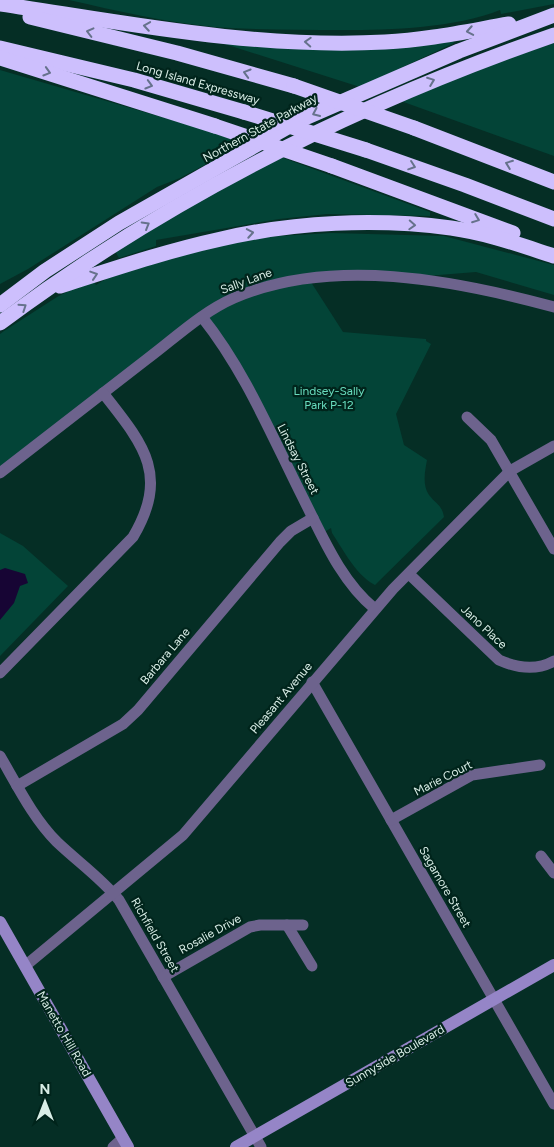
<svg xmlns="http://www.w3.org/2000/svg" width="554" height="1147" viewBox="0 0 554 1147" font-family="Figtree,sans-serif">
  <rect width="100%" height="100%" fill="#052e25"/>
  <g fill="#034437">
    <path d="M69,0H554V4L501,14L500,10C455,28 392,30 343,30C300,30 257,30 214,27C165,22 117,11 69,0Z"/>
    <polygon points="452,38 454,43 360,87 209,39"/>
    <polygon points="554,43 554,156 398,100 460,75"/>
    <polygon points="0,70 206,130 244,144 180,178 157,187 28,269 0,284"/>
    <polygon points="278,156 430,212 430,216 327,214 279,219 156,240 156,246 119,258 115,251"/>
    <path d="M331,233L444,236L554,265V295L476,272L389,279H309L343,332L426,339V341L431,344L396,414L404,445L427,460C425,471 422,485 429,495C436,504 442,505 444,517L375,585C356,575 344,551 332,533L331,528L321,534L205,318L0,476V334L4,331L57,297L92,279L96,285L127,266L262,237Z"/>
    <polygon points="0,533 23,546 68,586 0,656"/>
  </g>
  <polygon fill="#170534" points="5,568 25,574 28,583 20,586 14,603 0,620 0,570"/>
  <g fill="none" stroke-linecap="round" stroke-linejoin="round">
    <g stroke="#6d638d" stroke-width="11">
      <path d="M202,317C246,372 273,439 305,502C324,540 342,582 375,609"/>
      <polyline points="467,417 491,440 554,549"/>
      <path d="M0,473C49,435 98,397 147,359C175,338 202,312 234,298C332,256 455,280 554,307"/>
      <path d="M409,574L499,660C517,668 536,671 554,661"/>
      <path d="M0,673L133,537C170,474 143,444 103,393"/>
      <polyline points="312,682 554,1104"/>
      <path d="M0,756C17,785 33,818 57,842C78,862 101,878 119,900L261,1147"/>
      <polyline points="17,786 123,724 138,710 280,542 291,531 313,518"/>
      <polyline points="391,820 472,775 540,765"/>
      <polyline points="541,856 554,873"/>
      <polyline points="287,925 312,966"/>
      <polyline points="25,966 183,835 393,589 510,471 554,446"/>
      <polyline points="163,977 250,927 260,925 303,925"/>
      <polyline points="113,1147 123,1138"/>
    </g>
    <g stroke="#9585c7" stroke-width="12">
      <polyline points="0,922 128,1147"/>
      <polyline points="236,1147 554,965"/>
    </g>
    <g stroke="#cdbffd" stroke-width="15">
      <path d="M0,4C127,23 256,49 385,42C427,40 468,31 509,24"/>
      <polyline points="30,17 177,53 294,86"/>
      <polyline points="0,48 134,80 244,112"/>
      <polyline points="0,58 215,126"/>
      <polyline points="414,128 554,182"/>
      <polyline points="366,150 465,185 554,219"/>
      <polyline points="332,166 513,233"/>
      <path d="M60,286C113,269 166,251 221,239C294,222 376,218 451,228C487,233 520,245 554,256"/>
      <polyline points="0,305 45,271 119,223 300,120 459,51 554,15"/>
      <path d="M0,323C168,198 356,104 554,35"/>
    </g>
    <g stroke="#cdbffd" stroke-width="15">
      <polyline points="294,86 414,128"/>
      <polyline points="244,112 366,150"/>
      <polyline points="215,126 332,166"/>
    </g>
  </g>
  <defs><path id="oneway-chevron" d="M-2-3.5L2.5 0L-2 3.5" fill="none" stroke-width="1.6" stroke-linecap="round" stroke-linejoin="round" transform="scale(1.25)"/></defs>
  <g stroke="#66728c">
    <use href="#oneway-chevron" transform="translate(147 26) rotate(-171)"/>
    <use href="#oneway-chevron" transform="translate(470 31) rotate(170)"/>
    <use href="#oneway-chevron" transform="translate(90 32) rotate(-166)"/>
    <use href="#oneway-chevron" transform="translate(308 42) rotate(-177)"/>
    <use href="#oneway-chevron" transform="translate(47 72) rotate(17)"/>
    <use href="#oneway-chevron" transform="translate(247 73) rotate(-164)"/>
    <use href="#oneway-chevron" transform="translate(431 81) rotate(-21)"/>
    <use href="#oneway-chevron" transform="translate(149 85) rotate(16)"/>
    <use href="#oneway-chevron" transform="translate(316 113) rotate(156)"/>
    <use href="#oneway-chevron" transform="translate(509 164) rotate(-159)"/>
    <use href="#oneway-chevron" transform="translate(412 166) rotate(19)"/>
    <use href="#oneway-chevron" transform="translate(476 219) rotate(21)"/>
    <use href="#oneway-chevron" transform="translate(146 225) rotate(-30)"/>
    <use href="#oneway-chevron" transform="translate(412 225) rotate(3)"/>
    <use href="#oneway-chevron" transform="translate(250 233) rotate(-10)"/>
    <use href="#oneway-chevron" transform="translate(94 275) rotate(-18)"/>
    <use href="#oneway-chevron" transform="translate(23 307) rotate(-34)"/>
  </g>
  <g text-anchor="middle" stroke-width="4.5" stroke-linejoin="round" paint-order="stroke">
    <g font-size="12" fill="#d8ede6" stroke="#00241b">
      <text transform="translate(198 83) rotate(16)" y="4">Long Island Expressway</text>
      <text transform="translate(260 128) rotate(-29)" y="4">Northern State Parkway</text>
      <text transform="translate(246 281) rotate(-20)" y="4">Sally Lane</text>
      <text transform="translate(298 459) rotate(63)" y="4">Lindsay Street</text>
      <text transform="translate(484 627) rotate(43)" y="4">Jano Place</text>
      <text transform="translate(165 656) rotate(-50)" y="4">Barbara Lane</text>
      <text transform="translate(281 698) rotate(-50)" y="4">Pleasant Avenue</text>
      <text transform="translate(443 778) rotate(-27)" y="4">Marie Court</text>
      <text transform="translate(445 887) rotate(60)" y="4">Sagamore Street</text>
      <text transform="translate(210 934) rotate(-29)" y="4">Rosalie Drive</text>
      <text transform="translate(155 935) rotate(60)" y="4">Richfield Street</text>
      <text transform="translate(64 1034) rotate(60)" y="4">Manetto Hill Road</text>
      <text transform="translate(395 1056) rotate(-30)" y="4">Sunnyside Boulevard</text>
    </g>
    <g font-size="12" fill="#68ddbe" stroke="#00241b">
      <text x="329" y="395">Lindsey-Sally<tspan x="329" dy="14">Park P-12</tspan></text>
    </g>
  </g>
  <g transform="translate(45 1102)" stroke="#00241b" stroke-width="4" paint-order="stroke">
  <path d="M0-4L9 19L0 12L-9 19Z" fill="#d8ede6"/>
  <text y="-8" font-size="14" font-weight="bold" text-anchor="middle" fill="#d8ede6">N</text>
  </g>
</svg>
